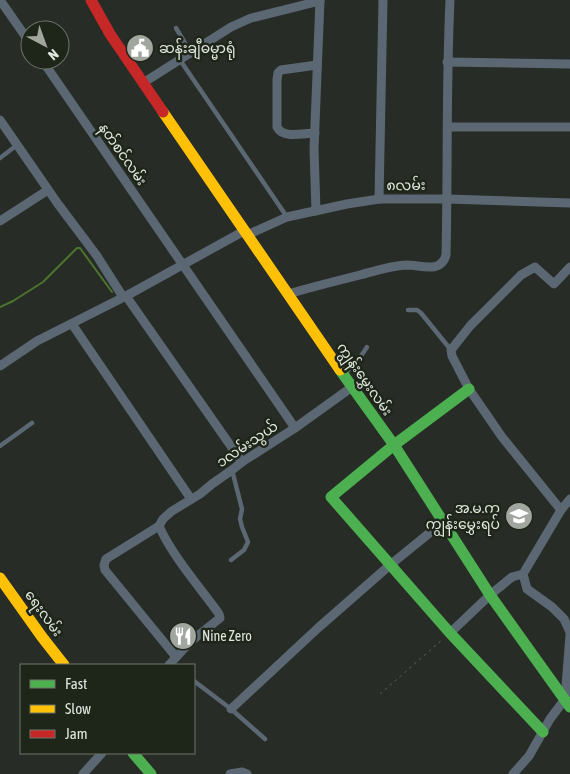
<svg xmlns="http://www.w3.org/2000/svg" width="570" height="774" viewBox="0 0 570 774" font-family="'Asap Condensed','Noto Sans Myanmar',sans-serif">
  <rect width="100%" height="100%" fill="#282c26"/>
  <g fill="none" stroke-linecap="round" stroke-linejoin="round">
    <polyline stroke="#4b742d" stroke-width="2" points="0,307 13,301 43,282 77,248 80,248 112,292"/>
    <polyline stroke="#5c6367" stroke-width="1" stroke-dasharray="2.5 4" stroke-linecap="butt" points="380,694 442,640"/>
    <g stroke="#5b6772" stroke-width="4.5">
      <polyline points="176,28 191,53"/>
      <polyline points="180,60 287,217"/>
      <polyline points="0,158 17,145"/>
      <polyline points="408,310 417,310 421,313 451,350"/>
      <polyline points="344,374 357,362 367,347"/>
      <polyline points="0,446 32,423"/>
      <polyline points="231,560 244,550 248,542 242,527 240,519 242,509 232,470"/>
      <polyline points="194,681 231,709 265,739"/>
    </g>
    <g stroke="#5b6772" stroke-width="9">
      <polyline points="0,0 30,43"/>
      <polyline points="42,60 295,428"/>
      <polyline points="447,62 570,64"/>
      <polyline points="143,83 231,27 251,18 320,1"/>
      <polyline points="0,120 58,204 97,256 123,297"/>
      <polyline points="448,127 570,127"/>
      <path d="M315,133C303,133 283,139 277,127V80L278,73L281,70L317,65"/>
      <polyline points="379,199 383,0"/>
      <polyline points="316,211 314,149 320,0"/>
      <polyline points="0,221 48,190"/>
      <polyline points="247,235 287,217 347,204 379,199 448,199 570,203"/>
      <path d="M288,294C312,287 336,281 360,275C375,271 390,266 406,265C421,265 441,274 446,255C448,170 446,85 450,0"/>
      <polyline points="126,296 242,462"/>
      <polyline points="72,324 191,499"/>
      <polyline points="0,366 37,341 126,296 244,231"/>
      <polyline points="570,499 561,510 523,574 527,589 552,607 564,619 570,632"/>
      <polyline points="561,510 502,437 469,389 452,356 451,350 470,326 521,275 535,267 554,284 570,267"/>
      <path d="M159,526C173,557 199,586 219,614L220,618L190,642L169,665"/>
      <polyline points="450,633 490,595 512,577 523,574"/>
      <polyline points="176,657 105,570 104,565 106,559 159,526 163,519 172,511 200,494 212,484 232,470 242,462 295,428 352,387"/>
      <polyline points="231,709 318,628 390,565 443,522"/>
      <polyline points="83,774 102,753"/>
      <polyline points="230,774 242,772 247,774"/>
      <polyline points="513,774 529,756 550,719 565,699 570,635"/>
    </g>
    <g stroke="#4caf50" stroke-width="11">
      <polyline points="340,370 394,445 490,595 570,707"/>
      <polyline points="469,389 394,445 331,497 450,633 543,732"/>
      <polyline points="133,753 151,774"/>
    </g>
    <g stroke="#ffc107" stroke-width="11">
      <polyline points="163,112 340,370"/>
      <polyline points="0,578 42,637 64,665"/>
    </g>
    <polyline stroke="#c62828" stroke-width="11" points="91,0 110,34 163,112"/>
  </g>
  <defs>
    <g id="civic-disc" transform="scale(1.4375)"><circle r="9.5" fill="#a1a69e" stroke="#1e2619"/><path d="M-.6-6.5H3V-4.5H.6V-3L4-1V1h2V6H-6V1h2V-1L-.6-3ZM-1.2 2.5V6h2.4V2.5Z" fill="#fff"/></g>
    <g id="school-disc" transform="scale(1.4375)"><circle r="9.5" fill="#a1a69e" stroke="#1e2619"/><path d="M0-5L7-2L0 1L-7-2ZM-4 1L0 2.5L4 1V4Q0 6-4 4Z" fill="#fff"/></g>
    <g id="restaurant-disc" transform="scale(1.4375)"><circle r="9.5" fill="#a1a69e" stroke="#1e2619"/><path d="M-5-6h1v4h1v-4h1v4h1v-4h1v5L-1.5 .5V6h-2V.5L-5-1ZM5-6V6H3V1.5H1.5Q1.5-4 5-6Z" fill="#fff"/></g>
  </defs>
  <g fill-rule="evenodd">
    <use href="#civic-disc" x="140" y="48"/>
    <use href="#school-disc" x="519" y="516"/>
    <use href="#restaurant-disc" x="183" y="636"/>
  </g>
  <g text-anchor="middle" stroke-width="5" stroke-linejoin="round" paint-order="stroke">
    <g font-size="14" fill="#e2e8df" stroke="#1e2619" text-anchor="start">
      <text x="159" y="53">ဆန်းချီဓမ္မာရုံ</text>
      <text x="500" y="513" text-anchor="end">အ.မ.က<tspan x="500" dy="16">ကျွန်းမွှေးရပ်</tspan></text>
      <text x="202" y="641">Nine Zero</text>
    </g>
    <g font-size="14" fill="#e2e8df" stroke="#1e2619">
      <text transform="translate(123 154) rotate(55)" y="5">နတ်စင်လမ်း</text>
      <text transform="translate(406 185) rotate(-1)" y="5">၈လမ်း</text>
      <text transform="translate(365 379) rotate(55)" y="5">ကျွန်းမွှေးလမ်း</text>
      <text transform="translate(247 444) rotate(-34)" y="5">၁လမ်းသွယ်</text>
      <text transform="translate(44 613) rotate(54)" y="5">ရေးလမ်း</text>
    </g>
  </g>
  <rect x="20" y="664" width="175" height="90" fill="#1e2619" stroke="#6c7468"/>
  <rect x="30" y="680" width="25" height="8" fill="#4caf50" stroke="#6c7468"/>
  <text x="65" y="689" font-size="15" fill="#e2e8df">Fast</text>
  <rect x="30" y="705" width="25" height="8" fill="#ffc107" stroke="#6c7468"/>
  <text x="65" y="714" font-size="15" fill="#e2e8df">Slow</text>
  <rect x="30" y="730" width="25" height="8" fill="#c62828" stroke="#6c7468"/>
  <text x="65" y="739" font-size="15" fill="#e2e8df">Jam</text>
  <g transform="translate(45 45) rotate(139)"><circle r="24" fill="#1e2619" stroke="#6c7468"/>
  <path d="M0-4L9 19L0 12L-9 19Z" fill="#a1a69e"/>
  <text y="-8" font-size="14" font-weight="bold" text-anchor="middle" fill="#e2e8df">N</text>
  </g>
</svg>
